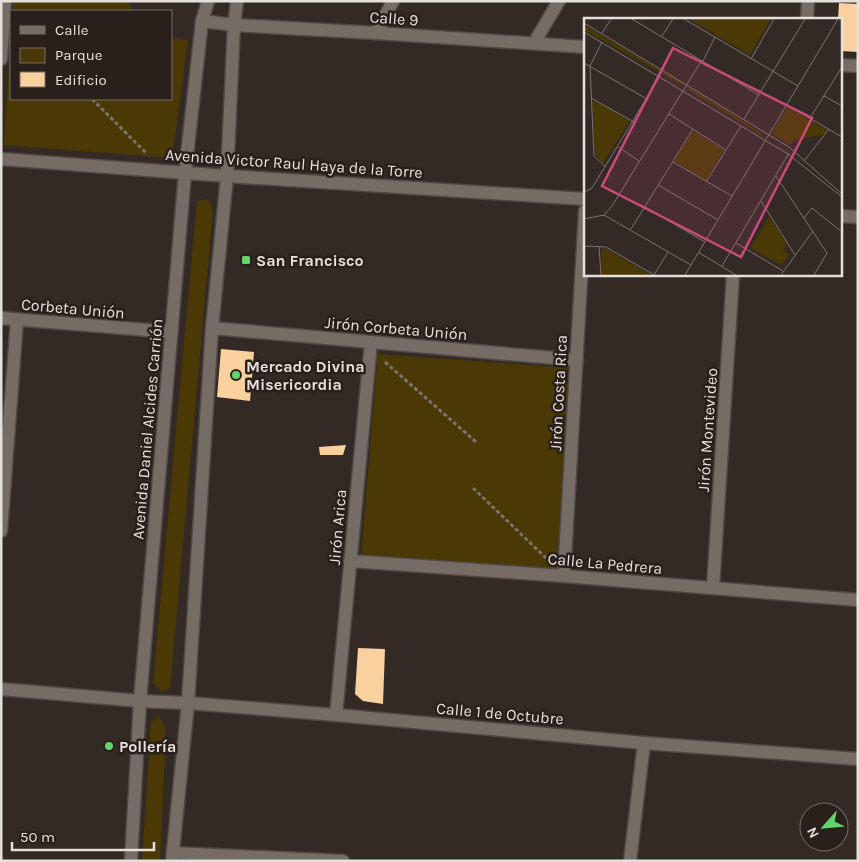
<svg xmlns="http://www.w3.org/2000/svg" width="859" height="862" viewBox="0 0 859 862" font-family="Karla,sans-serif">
  <rect width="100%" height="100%" fill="#332a25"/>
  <g fill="#4a3904">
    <polygon points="13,1 127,1 134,11 13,11"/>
    <polygon points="11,32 11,99 171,99 171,38 188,40 172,158 4,145"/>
    <polygon points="208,199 213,210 170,688 162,692 153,683 197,201"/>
    <polygon points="378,354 568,368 558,571 361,556"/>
    <polygon points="159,716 166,729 160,861 142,861 151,723"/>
  </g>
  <g fill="#fbd09f">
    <polygon points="839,3 858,4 858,52 840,51 840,19 838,19"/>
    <polygon points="221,349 254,352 250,401 217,397"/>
    <polygon points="346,445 343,455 320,455 319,447"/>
    <polygon points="358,648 385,649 383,704 363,701 355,694"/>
  </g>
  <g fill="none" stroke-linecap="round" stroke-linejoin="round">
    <g stroke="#4f4844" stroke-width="15">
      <g id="minor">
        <polyline points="807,19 808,1"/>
        <polyline points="202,21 234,25 376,33 585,47"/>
        <polyline points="376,33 393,1"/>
        <polyline points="534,43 559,1"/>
        <polyline points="1,59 5,1"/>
        <polyline points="840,65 858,66"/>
        <polyline points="227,176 585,199"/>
        <polyline points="840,216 858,217"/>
        <polyline points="1,318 172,332"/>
        <polyline points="212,328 577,360"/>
        <polyline points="1,531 17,320"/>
        <polyline points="350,561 564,576 858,600"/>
        <polyline points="564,576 585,211"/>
        <polyline points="713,588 733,274"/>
        <polyline points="1,689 140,701 188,703 336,715 644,743 858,759"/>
        <polyline points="336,715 371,342"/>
        <polyline points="173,853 343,861"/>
        <polyline points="630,861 644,743"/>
      </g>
    </g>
    <g stroke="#4f4844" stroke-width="15">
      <g id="tertiary">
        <polyline points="1,159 227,176"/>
        <polyline points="131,861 140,701 185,173 202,21 208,1"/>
        <polyline points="172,861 188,703 212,328 227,176 234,25 237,1"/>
      </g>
    </g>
    <g stroke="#7b736f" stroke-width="3" stroke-dasharray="4 2.5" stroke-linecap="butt">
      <polyline points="92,99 147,154"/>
      <polyline points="385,362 476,442"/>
      <polyline points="473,488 546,558"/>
    </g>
    <use href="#minor" stroke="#766c66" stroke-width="12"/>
    <use href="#tertiary" stroke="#766c66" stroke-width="12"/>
  </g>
  <g fill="#62d469" stroke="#29201b" stroke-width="2">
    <rect x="241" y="255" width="10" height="10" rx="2.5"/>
    <circle cx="236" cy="375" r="5"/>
    <circle cx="109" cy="746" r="5"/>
  </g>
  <g text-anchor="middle" stroke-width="5" stroke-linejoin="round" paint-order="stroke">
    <g font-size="16" fill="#e6e0dd" stroke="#29201b">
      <text transform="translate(394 18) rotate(4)" y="6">Calle 9</text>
      <text transform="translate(294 163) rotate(4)" y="6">Avenida Victor Raul Haya de la Torre</text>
      <text transform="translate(73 308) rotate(5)" y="6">Corbeta Unión</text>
      <text transform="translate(396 328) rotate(5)" y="6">Jirón Corbeta Unión</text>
      <text transform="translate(558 393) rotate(-87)" y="6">Jirón Costa Rica</text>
      <text transform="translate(147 429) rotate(-85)" y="6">Avenida Daniel Alcides Carrión</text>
      <text transform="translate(707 430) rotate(-86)" y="6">Jirón Montevideo</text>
      <text transform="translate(337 527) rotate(-85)" y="6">Jirón Arica</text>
      <text transform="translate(605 563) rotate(5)" y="6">Calle La Pedrera</text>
      <text transform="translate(500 713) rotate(5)" y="6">Calle 1 de Octubre</text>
    </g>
    <g font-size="16" font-weight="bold" fill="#e6e0dd" stroke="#29201b" text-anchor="start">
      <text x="256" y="266">San Francisco</text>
      <text x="246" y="372">Mercado Divina<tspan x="246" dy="18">Misericordia</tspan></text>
      <text x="119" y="752">Pollería</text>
    </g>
  </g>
  <g transform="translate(584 18)">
    <rect width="258" height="258" fill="#332a25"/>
    <path d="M105,1H187L166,37ZM0,7L99,65V67L0,12ZM105,69L179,116V118L103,71ZM11,83L46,103L19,145L11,136L8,84ZM204,89L244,113L242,116L210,122L206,127L188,115ZM109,113L140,132L122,162L90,143ZM185,199L203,226L197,236L200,232L205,236L198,247L166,230ZM21,230L67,257H18L17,232Z" fill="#4a3904"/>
    <path fill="none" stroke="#7b736f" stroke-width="1" d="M48,1L175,77M100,1L214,68M0,5L205,129L258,176M0,14L204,136L258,179M18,15L27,1M78,18L89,1M18,24L6,48L10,138L22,149M167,41L190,1M119,43L131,19M0,45L63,81M240,78L258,88M7,80L50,104M203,87L258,119M85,96L142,132M226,100L258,49M160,101L221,1M34,129L55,143M220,143L245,111M89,144L148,178M192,158L243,235L230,257M122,164L157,108M74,167L134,202M0,174L8,170L76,58M177,183L211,237M61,189L121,224M20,197L107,247M220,200L228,190L258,214M0,201L20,197L28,188L118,42M47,211L109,111M152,225L199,253M0,228L22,229L70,257M15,228L17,257M114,234L152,257M138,248L205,135M70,257L84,234M101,257L254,1M197,257L229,213"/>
    <path fill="#cb4a7c" fill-opacity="0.15" stroke="#cb4a7c" stroke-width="2.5" d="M89,30L228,100L157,239L18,168Z"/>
    <rect width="258" height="258" fill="none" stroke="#e6e0dd" stroke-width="2.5"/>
  </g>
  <rect width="859" height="862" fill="none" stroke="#e6e0dd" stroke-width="5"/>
  <rect x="10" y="10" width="162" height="90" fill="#29201b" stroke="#756d69"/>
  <rect x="20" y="26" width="25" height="8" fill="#766c66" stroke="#756d69"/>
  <text x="55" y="35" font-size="15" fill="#e6e0dd">Calle</text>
  <rect x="20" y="48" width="25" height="15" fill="#4a3904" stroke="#756d69"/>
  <text x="55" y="60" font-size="15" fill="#e6e0dd">Parque</text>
  <rect x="20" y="72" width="25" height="15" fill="#fbd09f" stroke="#756d69"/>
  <text x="55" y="85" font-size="15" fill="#e6e0dd">Edificio</text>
  <g transform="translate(824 827) rotate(243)"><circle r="24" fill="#29201b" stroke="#756d69"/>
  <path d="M0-4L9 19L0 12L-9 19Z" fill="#62d469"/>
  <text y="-8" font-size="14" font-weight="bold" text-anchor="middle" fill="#e6e0dd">N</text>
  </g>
  <path d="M12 842v8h142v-8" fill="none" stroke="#e6e0dd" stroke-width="2.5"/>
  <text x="20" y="842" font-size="15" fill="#e6e0dd" stroke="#29201b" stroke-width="4" paint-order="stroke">50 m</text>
</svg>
